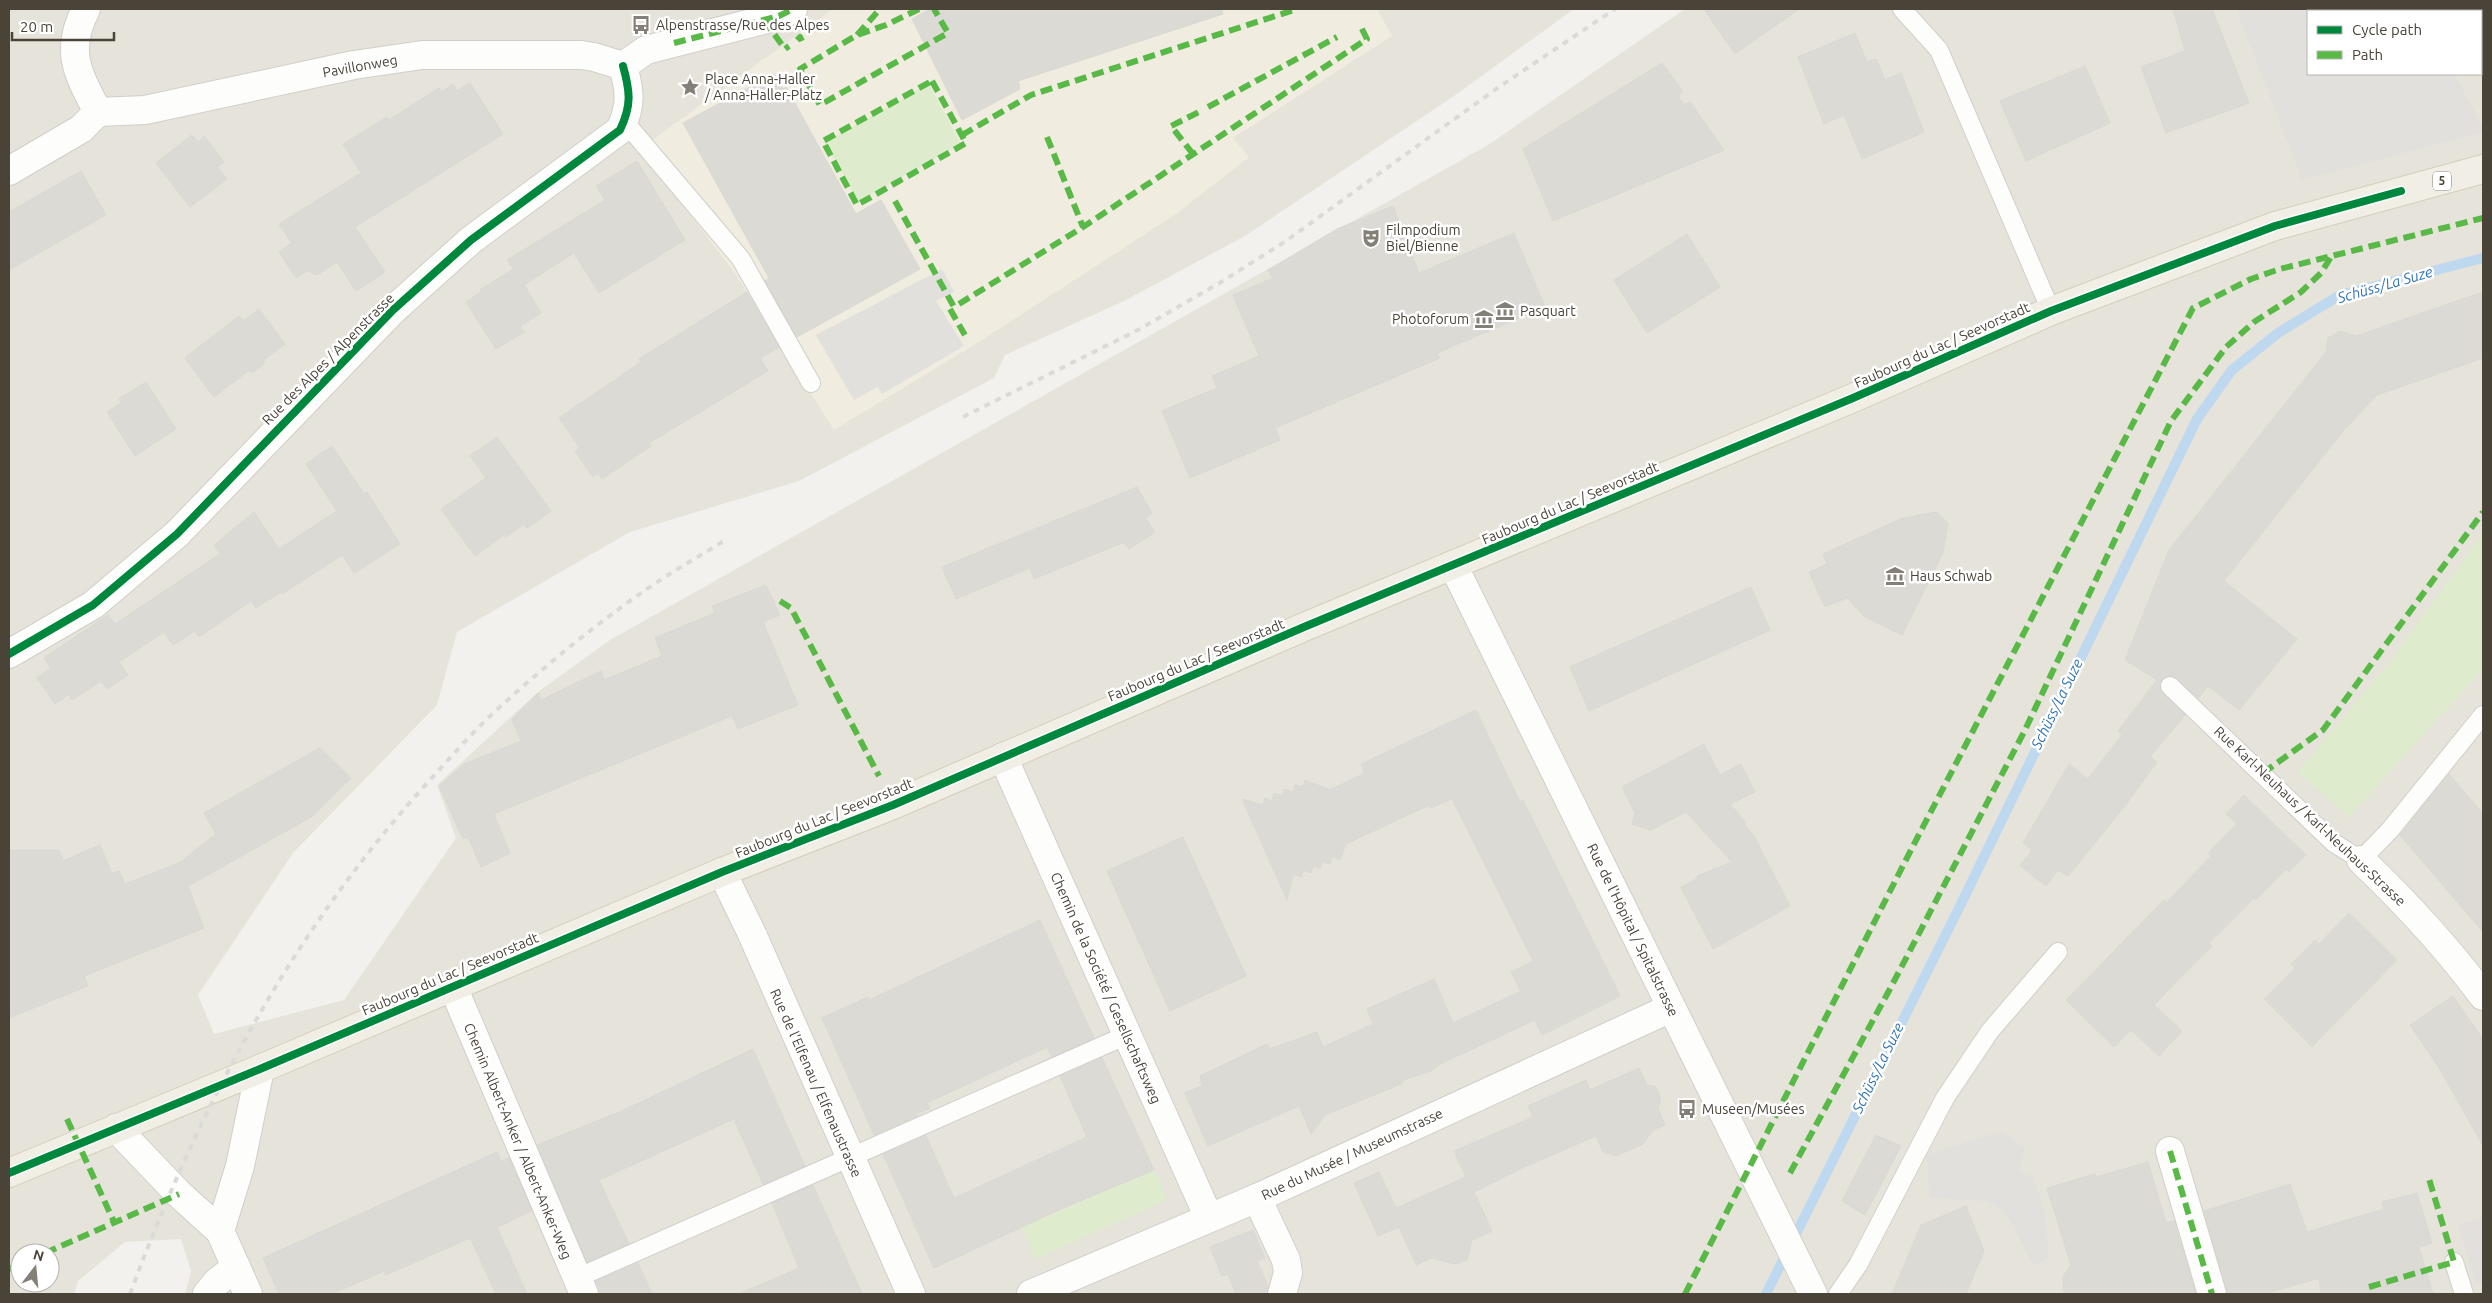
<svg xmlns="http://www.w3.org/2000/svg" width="2492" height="1303" viewBox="0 0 2492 1303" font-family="Ubuntu,sans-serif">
  <rect width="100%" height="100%" fill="#f2f1ed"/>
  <path fill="#e6e3da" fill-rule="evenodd" d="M9,9H1574L1454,96L1245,236L1124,301L1005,355L994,378L799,481L630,532L457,632L437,705L293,853L198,995L214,1034L344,1000L456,838L437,785L538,692L610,640L1488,145L1685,9H2483V1294H185L191,1271L181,1239L125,1242L78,1281L74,1294H9ZM2308,11H2481V74H2308ZM20,1253H50V1283H20Z"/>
  <polygon fill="#f0ecdf" points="833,9 1377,9 1392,36 1233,138 1249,157 1176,214 979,342 834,430 734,272 640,149"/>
  <g fill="#deeccd">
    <polygon points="929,84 961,144 858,201 825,142"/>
    <polygon points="2483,533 2483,669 2349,817 2297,772 2385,668"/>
    <polygon points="1154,1170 1167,1200 1035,1259 1022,1227"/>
  </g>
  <g fill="#e1e0dc">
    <polygon points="2236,9 2422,9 2423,11 2308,11 2308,74 2455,74 2483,128 2483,132 2302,180"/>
    <polygon points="942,269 954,292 936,301 964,346 882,394 878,387 854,400 816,335"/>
    <polygon points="2002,1131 2025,1148 2019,1172 2033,1177 2044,1208 2049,1257 2039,1264 2033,1265 2007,1216 1999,1208 1986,1201 1930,1198 1926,1155"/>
    <polygon points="2483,1217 2483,1283 2476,1285 2458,1224"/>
  </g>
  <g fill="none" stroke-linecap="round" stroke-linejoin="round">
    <polyline stroke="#bed8ef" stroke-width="10" points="1766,1294 1961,904 2197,419 2232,370 2278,333 2340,295 2483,258"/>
  </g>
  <g fill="#dcdad5" stroke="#dad8d3">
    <polygon points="930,9 1222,9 1223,14 1018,81 1020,89 962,120 912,19"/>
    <polygon points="1704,9 1799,9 1735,54"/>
    <polygon points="2173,9 2212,9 2249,103 2166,133 2141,67 2185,51"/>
    <polygon points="1855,33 1867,62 1876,59 1885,80 1901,73 1924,132 1862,159 1844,115 1824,124 1798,57"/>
    <polygon points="1662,63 1683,92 1678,95 1683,105 1690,102 1724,150 1553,221 1523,149"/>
    <polygon points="2085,66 2110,123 2026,161 2000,101"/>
    <polygon points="774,74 783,89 786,87 856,214 881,200 920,269 797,337 765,281 769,278 683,123"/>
    <polygon points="470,83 503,134 355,227 385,272 356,291 337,262 317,275 307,271 296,278 279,252 292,243 279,224 361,173 343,144 387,117 389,120 439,88 442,92 453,84 457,91"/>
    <polygon points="192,135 198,142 204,136 224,162 217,167 227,179 190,207 156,163"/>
    <polygon points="637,161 685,240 599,293 574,253 524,285 541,313 520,326 524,332 496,349 466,302 481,292 480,290 513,269 507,260 605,200 596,186"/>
    <polygon points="81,171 106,215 9,270 9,212"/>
    <polygon points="1393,206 1419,273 1514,233 1545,307 1437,353 1440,358 1275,428 1280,440 1190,478 1162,411 1217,388 1212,376 1259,356 1233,295 1273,278 1268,270 1337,229"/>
    <polygon points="1687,234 1720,287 1647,333 1614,280"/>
    <polygon points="747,292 779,347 760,358 768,371 649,443 651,446 602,479 598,473 593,477 575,451 580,448 559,418 641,362 639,359"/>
    <polygon points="2483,292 2483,358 2377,395 2344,430 2224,581 2297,639 2239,710 2208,686 2198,698 2177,678 2172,676 2163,678 2160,689 2185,715 2150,757 2157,762 2124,807 2068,876 2058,870 2046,886 2020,866 2032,850 2023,843 2069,764 2088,779 2122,735 2118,731 2157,680 2125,660 2169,550 2326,352 2328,338 2340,331 2356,336"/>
    <polygon points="259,309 285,344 265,359 263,365 253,372 248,371 214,397 185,358 239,316 243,321"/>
    <polygon points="146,382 176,429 135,456 107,412 121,403 119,399"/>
    <polygon points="497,437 551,511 527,528 524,524 506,537 504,535 475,556 441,509 486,478 470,456"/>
    <polygon points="332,446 364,494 367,492 400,544 354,573 342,555 282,594 281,592 256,608 251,601 199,637 195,631 173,645 164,632 119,662 128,675 107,689 101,681 72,700 69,694 55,704 37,678 51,668 44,658 108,615 115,624 220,554 214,545 254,512 279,549 337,511 306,464"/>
    <polygon points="1137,487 1152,513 1146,519 1155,532 1129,549 1124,542 1034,579 1030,568 956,599 942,567"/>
    <polygon points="1937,512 1948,523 1943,553 1902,635 1865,617 1847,598 1825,607 1809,572 1827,564 1823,554 1903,518"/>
    <polygon points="766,585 780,615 763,622 798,705 738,729 732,716 494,814 510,853 481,867 468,837 463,839 439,786 464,764 521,741 512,719 538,693 541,700 601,671 604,680 662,656 655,638 715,613 712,606"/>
    <polygon points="1751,587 1770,630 1589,711 1570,667"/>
    <polygon points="1476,710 1520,802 1523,800 1620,996 1542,1035 1535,1020 1438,1065 1431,1071 1401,1081 1403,1083 1325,1115 1311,1134 1299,1106 1208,1146 1185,1093 1202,1086 1200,1076 1267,1044 1270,1049 1317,1032 1323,1047 1373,1024 1367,1009 1434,979 1453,1023 1521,991 1511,972 1533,961 1452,799 1431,808 1429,805 1346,844 1340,860 1332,856 1330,864 1322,861 1321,868 1313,866 1311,873 1303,870 1301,877 1293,874 1287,900 1242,799 1263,805 1265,798 1272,801 1274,793 1282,796 1284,789 1293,792 1295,785 1303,787 1305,780 1330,790 1365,773 1361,764"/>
    <polygon points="1704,744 1720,775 1741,764 1755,792 1730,804 1746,823 1744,824 1754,836 1790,906 1713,949 1681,887 1698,878 1697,876 1732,862 1686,812 1651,830 1632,824 1635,813 1622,787"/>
    <polygon points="320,748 351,778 313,816 188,886 204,928 84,976 88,986 9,1018 9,850 59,850 63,861 100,845 112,873 119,871 125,884 179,863 216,834 204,813"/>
    <polygon points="2449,774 2483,814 2483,932 2400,835"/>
    <polygon points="2244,795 2306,855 2289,872 2286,869 2256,900 2254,898 2209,943 2212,946 2154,1005 2182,1031 2159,1056 2131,1030 2114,1047 2066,1000 2164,900 2166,903 2211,856 2208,853 2237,824 2226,814"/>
    <polygon points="1183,837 1246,976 1170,1011 1107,871"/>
    <polygon points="2349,913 2397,960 2312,1047 2264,999 2295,968 2291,964 2315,940 2319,944"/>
    <polygon points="1040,920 1094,1038 1052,1057 1047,1047 927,1103 930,1108 916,1114 917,1116 874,1135 822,1018 868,997 869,1000"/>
    <polygon points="2453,996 2483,1039 2483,1146 2440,1069 2410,1025"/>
    <polygon points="753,1049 805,1166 763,1184 734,1119 599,1180 629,1244 587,1262 537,1145 624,1110"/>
    <polygon points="1102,1058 1154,1170 1063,1208 934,1268 883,1154 926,1136 954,1198 1087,1137 1060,1076"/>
    <polygon points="1639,1068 1647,1085 1656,1087 1661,1099 1658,1109 1665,1125 1653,1130 1643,1144 1616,1156 1603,1152 1596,1136 1520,1169 1474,1192 1492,1231 1472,1240 1467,1260 1455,1264 1432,1258 1416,1265 1399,1227 1378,1236 1354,1183 1379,1172 1396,1208 1466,1177 1454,1151 1533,1117 1528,1106 1586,1080 1590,1090"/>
    <polygon points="1876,1135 1901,1146 1865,1215 1842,1201"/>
    <polygon points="497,1152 501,1161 509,1158 532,1211 497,1227 527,1294 496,1294 470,1238 386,1275 384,1271 332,1294 279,1294 263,1258"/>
    <polygon points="2148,1162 2166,1223 2174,1221 2196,1294 2064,1294 2063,1277 2071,1265 2047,1188 2095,1174 2096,1177"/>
    <polygon points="2290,1184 2307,1232 2384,1209 2382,1202 2417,1193 2432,1243 2419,1247 2433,1294 2321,1294 2319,1278 2265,1294 2227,1294 2204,1211"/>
    <polygon points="813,1185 862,1294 739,1294 799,1268 772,1203"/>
    <polygon points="1966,1206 1984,1251 1966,1294 1892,1294 1921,1225"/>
    <polygon points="1253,1230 1265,1258 1257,1261 1268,1286 1267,1294 1236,1294 1228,1274 1222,1276 1210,1247"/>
    <polygon points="638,1263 652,1294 601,1294 596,1281"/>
  </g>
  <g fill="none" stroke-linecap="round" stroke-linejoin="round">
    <g stroke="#d0cfca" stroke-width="20">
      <g id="service">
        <polyline points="1902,9 1939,50 2051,311"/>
        <polyline points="624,121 741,259 811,383"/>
        <polyline points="2170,686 2334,843 2361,860 2390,830 2483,715"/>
        <polyline points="2454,1262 2464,1294"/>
        <polyline points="577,1278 1127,1035"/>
        <polyline points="1838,1294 1858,1265 1945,1098 1990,1031 2058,952"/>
      </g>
    </g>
    <g stroke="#d0cfca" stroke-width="30">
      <g id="minor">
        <path d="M86,9C64,51 78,74 98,112"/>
        <polyline points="623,66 646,50 779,16 793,9"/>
        <polyline points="98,112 145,110 354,65 422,55 581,55 594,57 623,66"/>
        <polyline points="9,171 81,129 98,112"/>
        <polyline points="1453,565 1813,1294"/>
        <path d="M9,654L93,605L177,534L393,310L471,240L620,130C632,105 630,91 623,66"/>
        <polyline points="1003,757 1209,1218"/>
        <path d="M2361,860C2405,902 2447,947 2483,996"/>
        <polyline points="722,872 752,934 911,1294"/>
        <polyline points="453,987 584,1294"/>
        <polyline points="116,1128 179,1194 220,1231 248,1294"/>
        <polyline points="2170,1151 2212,1294"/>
        <polyline points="1257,1198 1286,1260 1288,1273 1282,1294"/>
        <polyline points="220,1231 240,1166 260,1069"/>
        <polyline points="207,1294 217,1282 236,1267"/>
        <polyline points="1031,1294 1257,1198 1671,1008"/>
      </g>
    </g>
    <g stroke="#d4ceba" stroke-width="30">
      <polyline id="primary" points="9,1173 260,1069 722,872 893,805 1304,627 1853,398 2051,311 2275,226 2483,169"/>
    </g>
    <use href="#service" stroke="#fdfdfc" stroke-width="18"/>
    <use href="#minor" stroke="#fdfdfc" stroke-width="28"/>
    <use href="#primary" stroke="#f1efe5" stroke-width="28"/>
    <g stroke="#dadad9" stroke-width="4" stroke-dasharray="6 6" stroke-linecap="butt">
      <polyline points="963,417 1140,329 1221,282 1286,241 1496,89 1615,9"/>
      <path d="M130,1294C201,1103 291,933 429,781C452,756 475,729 501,706C546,665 596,624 647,589C673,571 700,556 727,539"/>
    </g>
    <g stroke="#58b947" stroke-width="6" stroke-dasharray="12 6" stroke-linecap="butt">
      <polyline points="919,9 886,25 857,35 800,69 820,105 948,33 934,9"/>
      <polyline points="764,20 785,49 789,46"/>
      <polyline points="857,35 880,9"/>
      <polyline points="797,40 800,37 802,41"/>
      <polyline points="674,43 779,16 793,9"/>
      <polygon points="932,81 966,143 857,205 823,141"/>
      <polyline points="1208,107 1337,37"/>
      <polyline points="962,135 1031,95 1297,9"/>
      <polyline points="1047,137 1083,227"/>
      <polyline points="1193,154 1171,126 1199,112"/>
      <polyline points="895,201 954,307"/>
      <polyline points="959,304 1083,227 1367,39 1361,27"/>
      <polyline points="950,309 966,337"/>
      <polyline points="780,601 791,608 879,776"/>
      <polyline points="2263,773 2323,730 2483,512"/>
      <polyline points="67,1119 114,1222"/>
      <polyline points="2170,1151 2212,1294"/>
      <polyline points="1790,1173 1891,987 2024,732 2171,421 2226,347 2254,322 2301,292 2321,273 2331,257"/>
      <polyline points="45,1253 179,1194"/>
      <polyline points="9,1269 20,1264"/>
      <polyline points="2369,1287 2454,1262 2429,1179"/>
      <polyline points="1685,1294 1912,848 2193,308 2251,279 2280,269 2483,218"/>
    </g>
    <g stroke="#fff" stroke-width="11">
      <g id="cycleway">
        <path d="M9,654L93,605L177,534L393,310L471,240L620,130C632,105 630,91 623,66"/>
        <polyline points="9,1173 260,1069 722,872 893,805 1304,627 1853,398 2051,311 2275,226 2401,191"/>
      </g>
    </g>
    <use href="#cycleway" stroke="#00873e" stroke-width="8"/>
  </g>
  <defs>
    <g id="bus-bare" transform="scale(1.5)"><path d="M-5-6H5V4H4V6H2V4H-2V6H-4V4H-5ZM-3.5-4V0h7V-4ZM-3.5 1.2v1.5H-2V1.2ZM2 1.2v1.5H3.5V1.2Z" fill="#848077" stroke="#fff" stroke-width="2.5" paint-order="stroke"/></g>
    <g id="sight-bare" transform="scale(1.5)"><path d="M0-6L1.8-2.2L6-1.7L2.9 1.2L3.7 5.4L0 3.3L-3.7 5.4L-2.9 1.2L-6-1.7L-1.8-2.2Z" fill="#848077" stroke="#fff" stroke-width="2.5" paint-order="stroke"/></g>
    <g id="theatre-bare" transform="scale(1.5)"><path d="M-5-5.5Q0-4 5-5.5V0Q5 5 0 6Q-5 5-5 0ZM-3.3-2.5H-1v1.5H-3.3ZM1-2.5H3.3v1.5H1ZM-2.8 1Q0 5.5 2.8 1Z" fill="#848077" stroke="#fff" stroke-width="2.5" paint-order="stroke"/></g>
    <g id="museum-bare" transform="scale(1.5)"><path d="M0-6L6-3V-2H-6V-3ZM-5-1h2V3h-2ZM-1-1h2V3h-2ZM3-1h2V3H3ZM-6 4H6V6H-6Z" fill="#848077" stroke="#fff" stroke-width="2.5" paint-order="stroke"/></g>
  </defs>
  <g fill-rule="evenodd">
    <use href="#bus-bare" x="641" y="25"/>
    <use href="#sight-bare" x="690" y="87"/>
    <use href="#theatre-bare" x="1371" y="238"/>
    <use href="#museum-bare" x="1505" y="311"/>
    <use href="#museum-bare" x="1484" y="319"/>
    <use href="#museum-bare" x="1895" y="576"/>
    <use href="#bus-bare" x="1687" y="1109"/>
  </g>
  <g text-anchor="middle" stroke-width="5" stroke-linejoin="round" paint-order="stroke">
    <rect fill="#fff" stroke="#807b74" stroke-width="1" x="2433" y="171.5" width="18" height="19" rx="4"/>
    <g font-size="12" font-weight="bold" fill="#494338">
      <text x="2442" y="185">5</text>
    </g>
    <g font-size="14" fill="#494338" stroke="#fff" text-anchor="start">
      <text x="656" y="30">Alpenstrasse/Rue des Alpes</text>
      <text x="705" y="84">Place Anna-Haller<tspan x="705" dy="16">/ Anna-Haller-Platz</tspan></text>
      <text x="1386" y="235">Filmpodium<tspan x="1386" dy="16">Biel/Bienne</tspan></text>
      <text x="1520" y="316">Pasquart</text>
      <text x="1469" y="324" text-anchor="end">Photoforum</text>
      <text x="1910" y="581">Haus Schwab</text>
      <text x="1702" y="1114">Museen/Musées</text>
    </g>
    <g font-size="14" fill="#494338" stroke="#fff">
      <text transform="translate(360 66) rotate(-10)" y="5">Pavillonweg</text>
      <text transform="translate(1942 345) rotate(-24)" y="5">Faubourg du Lac / Seevorstadt</text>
      <text transform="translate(328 359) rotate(-45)" y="5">Rue des Alpes / Alpenstrasse</text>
      <text transform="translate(1570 503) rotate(-23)" y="5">Faubourg du Lac / Seevorstadt</text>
      <text transform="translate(1196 660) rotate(-23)" y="5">Faubourg du Lac / Seevorstadt</text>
      <text transform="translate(2310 816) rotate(43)" y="5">Rue Karl-Neuhaus / Karl-Neuhaus-Strasse</text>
      <text transform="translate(824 818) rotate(-22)" y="5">Faubourg du Lac / Seevorstadt</text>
      <text transform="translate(1633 930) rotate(64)" y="5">Rue de l'Hôpital / Spitalstrasse</text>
      <text transform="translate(450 974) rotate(-23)" y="5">Faubourg du Lac / Seevorstadt</text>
      <text transform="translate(1106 988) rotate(66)" y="5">Chemin de la Société / Gesellschaftsweg</text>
      <text transform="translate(816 1083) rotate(66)" y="5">Rue de l'Elfenau / Elfenaustrasse</text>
      <text transform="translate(518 1141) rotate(67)" y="5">Chemin Albert-Anker / Albert-Anker-Weg</text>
      <text transform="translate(1352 1154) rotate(-25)" y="5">Rue du Musée / Museumstrasse</text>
    </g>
    <g font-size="15" font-style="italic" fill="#3174b5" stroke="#fff">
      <text transform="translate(2385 285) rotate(-16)" y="5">Schüss/La Suze</text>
      <text transform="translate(2057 704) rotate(-64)" y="5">Schüss/La Suze</text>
      <text transform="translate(1878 1068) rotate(-64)" y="5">Schüss/La Suze</text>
    </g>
  </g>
  <rect width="2492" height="1303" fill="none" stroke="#494338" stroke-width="20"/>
  <rect x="2307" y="10" width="175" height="65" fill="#ffffff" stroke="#b6b4af"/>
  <rect x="2317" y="26" width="25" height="8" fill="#00873e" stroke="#b6b4af"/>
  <text x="2352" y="35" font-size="15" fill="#494338">Cycle path</text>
  <rect x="2317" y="51" width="25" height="8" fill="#58b947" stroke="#b6b4af"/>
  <text x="2352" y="60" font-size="15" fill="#494338">Path</text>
  <g transform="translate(35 1268) rotate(16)"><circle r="24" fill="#ffffff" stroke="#b6b4af"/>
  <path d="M0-4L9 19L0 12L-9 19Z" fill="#848077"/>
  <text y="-8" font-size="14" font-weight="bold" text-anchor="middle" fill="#494338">N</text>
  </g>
  <path d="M12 32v8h102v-8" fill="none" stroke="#494338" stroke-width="2.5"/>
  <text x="20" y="32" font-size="15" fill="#494338" stroke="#ffffff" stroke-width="4" paint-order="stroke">20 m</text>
</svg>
